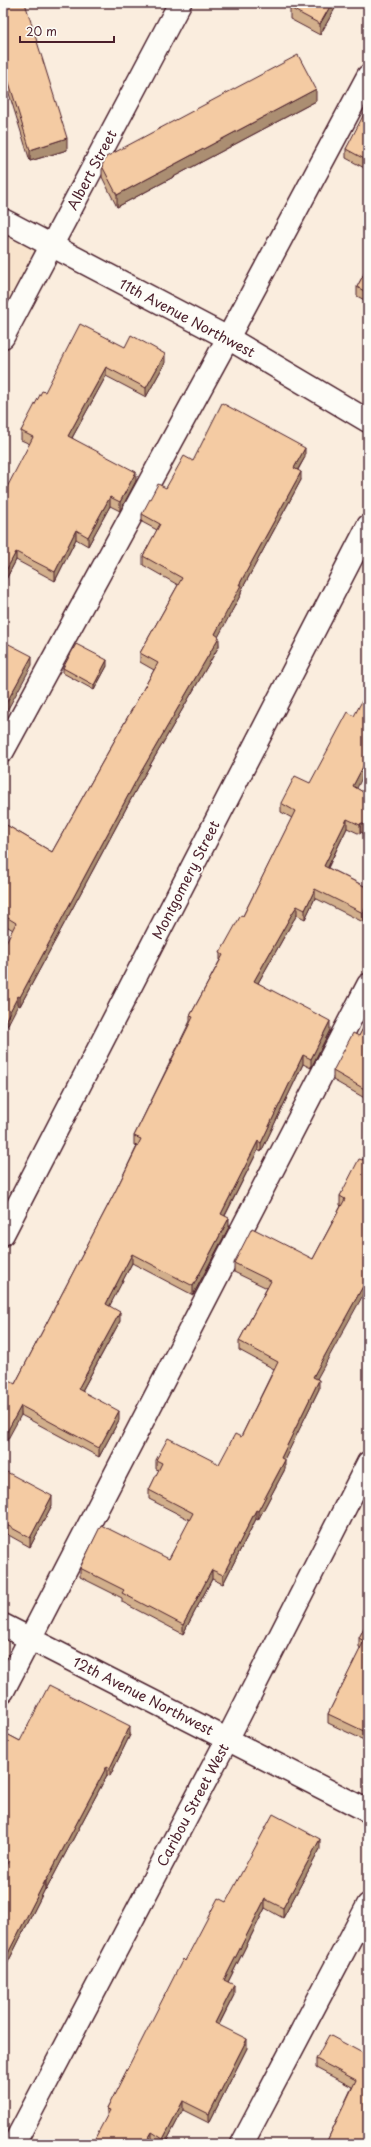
<svg xmlns="http://www.w3.org/2000/svg" width="371" height="2147" viewBox="0 0 371 2147" font-family="'Playpen Sans',sans-serif">
  <rect width="100%" height="100%" fill="#faedde"/>
  <filter id="ink" filterUnits="userSpaceOnUse"><feTurbulence type="fractalNoise" baseFrequency=".025" numOctaves="2"/><feDisplacementMap in="SourceGraphic" scale="8" xChannelSelector="R" yChannelSelector="G"/><feConvolveMatrix kernelMatrix="1 2 1 2 8 2 1 2 1" color-interpolation-filters="sRGB"/></filter>
  <g filter="url(#ink)">
    <polygon fill="#f8e3cc" points="3,220 51,247 3,337"/>
    <g fill="none" stroke-linecap="round" stroke-linejoin="round">
      <g stroke="#4a1f2b" stroke-width="25">
        <g id="minor">
          <polyline points="3,220 228,338 368,421"/>
          <polyline points="3,337 180,3"/>
          <polyline points="3,751 228,338 368,76"/>
          <polyline points="3,1234 368,526"/>
          <polyline points="3,1625 368,1811"/>
          <polyline points="3,1691 368,985"/>
          <polyline points="14,2144 228,1738 368,1463"/>
          <polyline points="242,2144 368,1905"/>
        </g>
      </g>
      <use href="#minor" stroke="#fdfcf7" stroke-width="22"/>
    </g>
    <g fill="#d2af8c" stroke="#4a1f2b">
      <polygon points="3,3 67,150 30,161 3,74"/>
      <polygon points="338,3 320,35 290,19 290,8"/>
      <polygon points="316,101 117,207 102,177 102,166"/>
      <polygon points="368,111 368,170 346,158 346,149"/>
      <polygon points="368,266 368,302 357,296 357,287"/>
      <polygon points="125,347 165,363 146,397 106,376 72,438 136,481 120,511 110,506 88,546 76,539 55,581 16,560 3,585 30,444 21,440 21,431 45,392"/>
      <polygon points="305,457 298,470 301,480 241,591 241,594 218,636 219,646 138,786 20,1006 18,1005 13,930 3,924 3,823 52,852 154,670 140,662 140,653 178,585 143,565 143,556 157,530 142,522 142,514 166,488 193,461"/>
      <polygon points="107,666 94,690 63,673 63,668"/>
      <polygon points="310,783 356,788 368,795 368,836 361,832 360,834 347,828 328,868 368,888 363,922 315,898 305,919 297,915 293,921 258,983 330,1030 311,1068 303,1064 261,1152 258,1150 225,1216 229,1227 193,1295 132,1263 109,1306 120,1321 82,1391 119,1420 99,1457 21,1415 15,1384 116,1190 137,1146 134,1145 134,1136 190,1021 190,1016 220,960 220,953 243,916 292,818 281,812 281,803"/>
      <polygon points="368,1019 368,1100 333,1080 333,1071 359,1036"/>
      <polygon points="363,1160 317,1379 319,1389 284,1460 285,1469 258,1520 256,1519 223,1584 212,1579 183,1634 122,1602 122,1598 80,1577 80,1568 169,1559 190,1520 149,1499 149,1490 159,1470 156,1469 156,1460 219,1464 241,1437 274,1369 239,1350 239,1341 267,1288 234,1272 234,1263 313,1259 341,1206 340,1205 340,1196"/>
      <polygon points="3,1470 52,1505 30,1547 3,1532"/>
      <polygon points="368,1620 368,1742 328,1723 328,1714 361,1648 359,1647 359,1638"/>
      <polygon points="3,1732 20,1741 130,1735 110,1776 107,1775 46,1890 45,1889 3,1972 3,1871 5,1867 3,1865"/>
      <polygon points="320,1849 283,1918 265,1908 228,1982 234,1995 219,2025 247,2048 209,2123 183,2110 165,2144 156,2144 107,2115 107,2109 185,1961 226,1902"/>
      <polygon points="368,2056 368,2144 327,2144 327,2141 352,2087 316,2068 316,2059"/>
    </g>
    <g fill="#ab8e72" stroke="#4a1f2b">
      <polygon points="332,3 338,3 320,35 320,24"/>
      <polygon points="316,89 316,101 117,207 117,195"/>
      <polygon points="67,138 67,150 30,161 30,150"/>
      <polygon points="165,354 165,363 146,397 146,388"/>
      <polygon points="106,367 106,376 68,445 68,436"/>
      <polygon points="305,448 305,457 294,476 294,468"/>
      <polygon points="136,472 136,481 120,511 120,502"/>
      <polygon points="301,472 301,480 241,591 241,594 215,643 215,634 239,585"/>
      <polygon points="110,497 110,506 88,546 88,537"/>
      <polygon points="76,530 76,539 55,581 55,572"/>
      <polygon points="16,552 16,560 3,585 3,576"/>
      <polygon points="219,637 219,646 138,786 20,1006 20,997 138,777"/>
      <polygon points="32,656 32,665 3,718 3,709"/>
      <polygon points="107,660 107,666 94,690 94,685"/>
      <polygon points="368,757 368,766 353,796 353,786"/>
      <polygon points="347,819 347,828 324,875 324,866"/>
      <polygon points="361,823 361,832 360,834 360,825"/>
      <polygon points="315,889 315,898 305,919 305,910"/>
      <polygon points="368,902 368,911 363,922 363,913"/>
      <polygon points="297,906 297,915 293,921 254,990 254,981 293,912"/>
      <polygon points="18,996 18,1005 3,1034 3,1025"/>
      <polygon points="330,1021 330,1030 311,1068 311,1059"/>
      <polygon points="303,1055 303,1064 261,1152 261,1143"/>
      <polygon points="258,1141 258,1150 221,1223 221,1214"/>
      <polygon points="229,1218 229,1227 193,1295 193,1286"/>
      <polygon points="132,1254 132,1263 106,1313 106,1304"/>
      <polygon points="368,1277 368,1286 313,1386 313,1377"/>
      <polygon points="120,1312 120,1321 78,1398 78,1389"/>
      <polygon points="319,1380 319,1389 281,1467 281,1458"/>
      <polygon points="21,1406 21,1415 3,1448 3,1439"/>
      <polygon points="119,1411 119,1420 99,1457 99,1448"/>
      <polygon points="285,1460 285,1469 258,1520 258,1511"/>
      <polygon points="52,1496 52,1505 30,1547 30,1538"/>
      <polygon points="256,1510 256,1519 223,1584 223,1575"/>
      <polygon points="212,1570 212,1579 183,1634 183,1625"/>
      <polygon points="130,1726 130,1735 110,1776 110,1768"/>
      <polygon points="107,1766 107,1775 46,1890 46,1881"/>
      <polygon points="320,1839 320,1849 283,1918 283,1908"/>
      <polygon points="45,1881 45,1889 3,1972 3,1963"/>
      <polygon points="265,1899 265,1908 224,1990 224,1980"/>
      <polygon points="234,1985 234,1995 215,2032 215,2023"/>
      <polygon points="247,2039 247,2048 209,2123 209,2114"/>
      <polygon points="183,2101 183,2110 165,2144 163,2144 163,2139"/>
      <polygon points="152,2132 152,2142 150,2144 145,2144"/>
    </g>
    <g fill="#f4cba3" stroke="#4a1f2b">
      <polygon points="3,3 25,3 67,138 30,150 3,63"/>
      <polygon points="293,3 332,3 320,24 290,8"/>
      <polygon points="298,55 316,89 117,195 102,166 106,157"/>
      <polygon points="366,110 368,111 368,161 346,149"/>
      <polygon points="368,266 368,293 357,287"/>
      <polygon points="80,324 125,347 131,335 165,354 146,388 106,367 68,436 136,472 120,502 110,497 88,537 76,530 55,572 16,552 3,576 3,495 33,437 21,431 42,391 45,392"/>
      <polygon points="222,403 305,448 294,468 301,472 239,585 241,585 215,634 219,637 138,777 20,997 18,996 3,1025 3,948 16,923 3,915 3,823 52,852 158,663 140,653 182,578 143,556 160,524 142,514 158,484 166,488 184,456 193,461"/>
      <polygon points="3,641 32,656 3,709"/>
      <polygon points="76,644 107,660 94,685 63,668"/>
      <polygon points="368,690 368,757 353,786 368,795 368,827 361,823 360,825 347,819 324,866 368,888 368,902 363,913 315,889 305,910 297,906 293,912 254,981 330,1021 311,1059 303,1055 261,1143 258,1141 221,1214 229,1218 193,1286 132,1254 106,1304 120,1312 78,1389 119,1411 99,1448 21,1406 3,1439 3,1377 15,1384 116,1190 141,1139 134,1136 193,1017 190,1016 223,955 220,953 241,915 243,916 295,811 281,803 295,776 310,783 348,712 354,716"/>
      <polygon points="368,1019 368,1091 333,1071 353,1033 359,1036"/>
      <polygon points="368,1150 368,1277 313,1377 319,1380 281,1458 285,1460 258,1511 256,1510 223,1575 212,1570 183,1625 122,1593 124,1590 80,1568 101,1525 169,1559 193,1513 149,1490 162,1463 156,1460 168,1438 219,1464 235,1434 241,1437 278,1362 239,1341 271,1281 234,1263 252,1228 313,1259 345,1199 340,1196 359,1159 363,1160"/>
      <polygon points="3,1470 52,1496 30,1538 3,1523"/>
      <polygon points="368,1620 368,1733 328,1714 364,1641 359,1638"/>
      <polygon points="49,1685 130,1726 110,1768 107,1766 46,1881 45,1881 3,1963 3,1871 8,1862 8,1859 3,1857 3,1732 20,1741"/>
      <polygon points="273,1814 320,1839 283,1908 265,1899 224,1980 234,1985 215,2023 247,2039 209,2114 183,2101 163,2139 152,2132 145,2144 92,2144 110,2110 107,2109 183,1959 185,1961 218,1898 226,1902"/>
      <polygon points="329,2035 368,2056 368,2144 329,2144 330,2142 327,2141 356,2080 316,2059"/>
    </g>
  </g>
  <g text-anchor="middle" stroke-width="3.5" stroke-linejoin="round" paint-order="stroke">
    <g font-size="14" fill="#4a1f2b" stroke="#fdfcf7">
      <text transform="translate(92 170) rotate(-62)" y="5">Albert Street</text>
      <text transform="translate(187 318) rotate(28)" y="5">11th Avenue Northwest</text>
      <text transform="translate(186 880) rotate(-63)" y="5">Montgomery Street</text>
      <text transform="translate(143 1696) rotate(27)" y="5">12th Avenue Northwest</text>
      <text transform="translate(193 1805) rotate(-62)" y="5">Caribou Street West</text>
    </g>
  </g>
  <rect width="371" height="2147" fill="none" stroke="#fdfcf7" stroke-width="16"/>
  <rect x="8" y="8" width="355" height="2131" fill="none" stroke="#4a1f2b" stroke-width="1.5" filter="url(#ink)"/>
  <path d="M20 36v6h94v-6" fill="none" stroke="#4a1f2b" stroke-width="2"/>
  <text x="26" y="36" font-size="12" fill="#4a1f2b" stroke="#fdfcf7" stroke-width="3" paint-order="stroke">20 m</text>
</svg>
